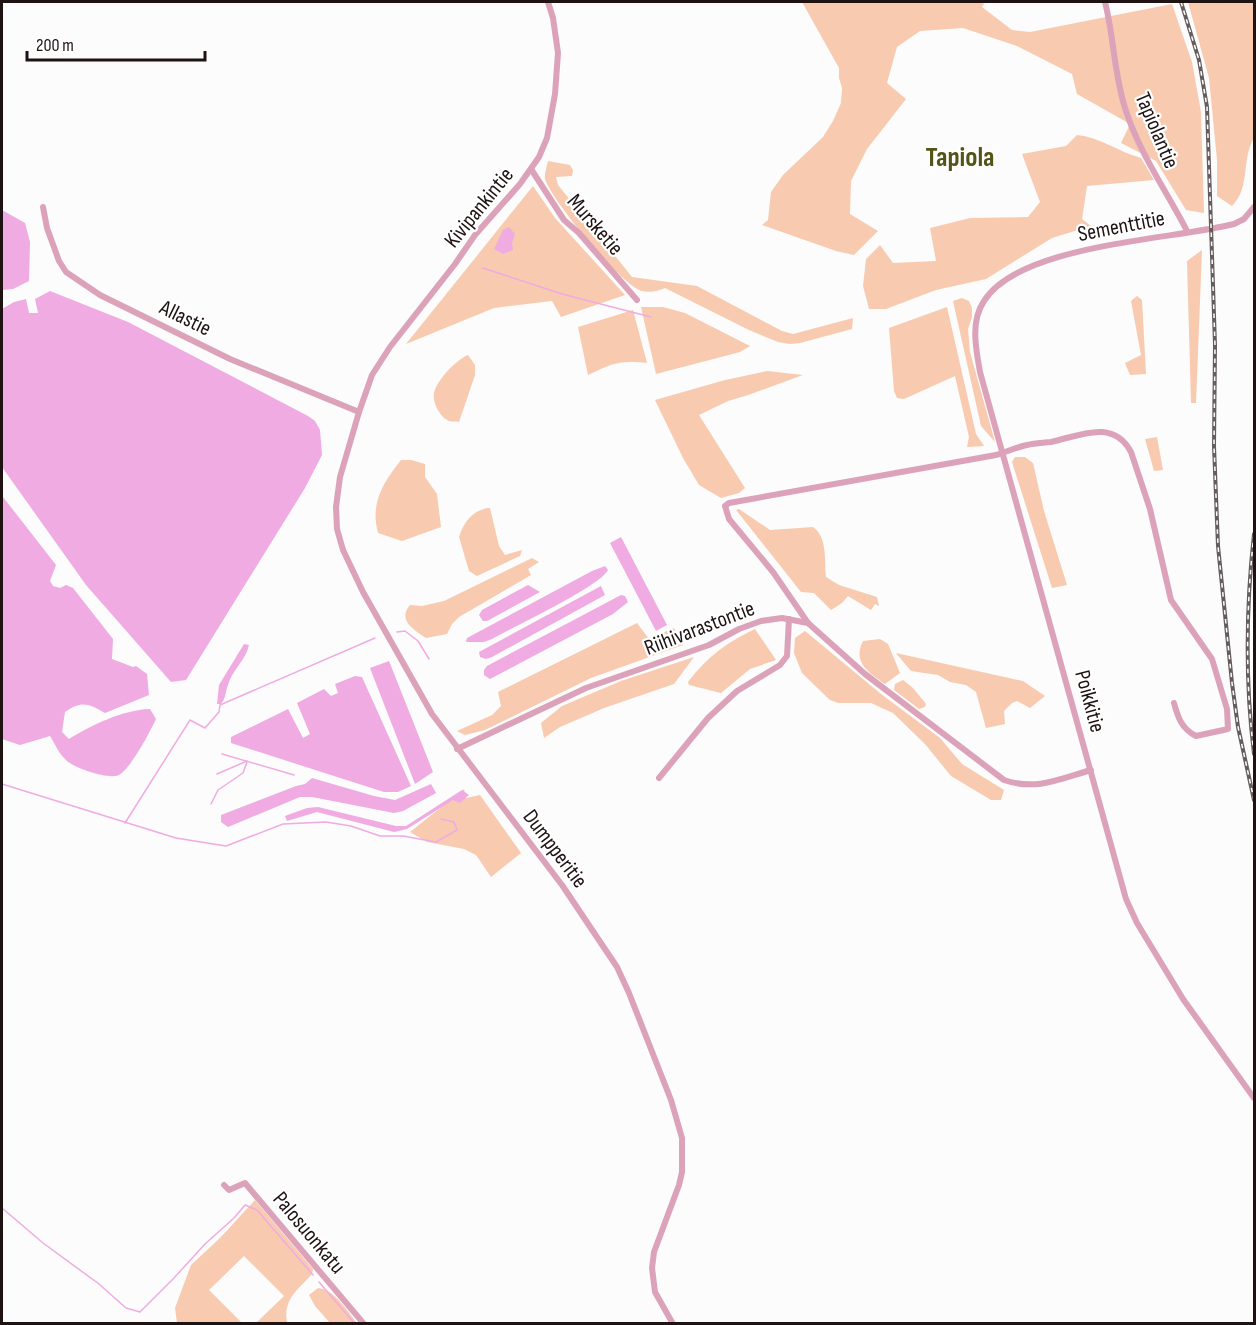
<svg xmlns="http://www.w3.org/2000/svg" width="1256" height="1325" viewBox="0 0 1256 1325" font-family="'Sofia Sans Condensed',sans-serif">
  <rect width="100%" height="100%" fill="#fbfcfb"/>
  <g fill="#f8cab0">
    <polygon points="802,2 982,2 984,4 982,7 1012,30 1030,32 1172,4 1192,62 1201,112 1204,213 1186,210 1156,161 1121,143 1130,124 1077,94 1072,74 1017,46 963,28 920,31 897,47 887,83 906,99 867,149 851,181 850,214 878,231 854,255 836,251 762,225 768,220 771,192 783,175 823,137 833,121 841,103 842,88 839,78 839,68"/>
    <path d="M1188,2H1254V138C1241,159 1251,187 1232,206L1217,196V160L1209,78Z"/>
    <path d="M1077,135C1099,137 1119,152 1141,158L1154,180L1087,186L1082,219L1091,226L1052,238L986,279L936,290L886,309H869L863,286L866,259L880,245L893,263L936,261L930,228L970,218L1028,217L1040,202L1022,154L1066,146Z"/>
    <path d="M548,161L570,165L573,170L572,176L556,177L558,185L632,277L697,286L782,331L793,334L853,318L852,329L800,343L790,344L778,342L749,330L665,288C658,291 650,293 642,291C622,286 552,201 545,179C544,174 547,166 548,161Z"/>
    <polygon points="533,186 555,218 625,295 561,317 552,301 494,308 406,344"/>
    <polygon points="1202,250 1196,403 1191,403 1187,261"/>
    <polygon points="1137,296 1142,300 1146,374 1130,375 1125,363 1141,355 1131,301"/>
    <polygon points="962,298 969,301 972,308 972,317 968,329 970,352 995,442 981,426 953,301"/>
    <polygon points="641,307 663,307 685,313 750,346 740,352 656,374"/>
    <polygon points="947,307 976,434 984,446 967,447 969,437 955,376 904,399 897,398 894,391 889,328"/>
    <path d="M633,310L647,363C620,360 612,363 588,375L578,327Z"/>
    <path d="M468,355L475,365V375L459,422C456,421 452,422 449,421C441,418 432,403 434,393C437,380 456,360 468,355Z"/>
    <polygon points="767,371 803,375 748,395 728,401 699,415 745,488 739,493 721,498 699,485 683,458 655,400 725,380"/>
    <polygon points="1157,437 1163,470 1154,471 1145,439"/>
    <polygon points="1015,457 1025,457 1033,463 1044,511 1067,585 1052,588 1012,462"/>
    <path d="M401,460H411L425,464V477L437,494L441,527L402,541L378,533C370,503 383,483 401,460Z"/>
    <path d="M487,508H490L499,546L505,555L522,550L520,556L477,576L469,571L459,537C464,522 471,512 487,508Z"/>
    <path d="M739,509L770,530L813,527C828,538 824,560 826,577L839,585L877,597L879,606L875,604L871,610L848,596L842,603L831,610L814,593L801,592L736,510Z"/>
    <path d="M532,558L539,562L528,569L531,575L459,617L452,624L447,634L426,638C414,630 397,620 410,605L422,606L444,601Z"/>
    <polygon points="637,623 649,639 674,628 683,645 591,678 485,730 465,735 457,731 492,715 501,706 498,692"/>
    <path d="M755,629L776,660L750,669L721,693L689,685L688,682C708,656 726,643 755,629Z"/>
    <polygon points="805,631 881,694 940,738 962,764 1004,790 1001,800 991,800 951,776 925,744 893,713 871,703 838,703 830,700 802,673 794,653 795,638"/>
    <path d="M880,639L888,644L900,673L885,684C869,673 852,662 863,641Z"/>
    <polygon points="896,653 1023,681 1045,696 1030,708 1017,701 1012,703 1004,711 1005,724 986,728 976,692 966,685 950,682 938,675 911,671"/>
    <polygon points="694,657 674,684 604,708 560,727 544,738 541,723 562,706 621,681"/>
    <polygon points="903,680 913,688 926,704 925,707 919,709 894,690 895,684"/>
    <polygon points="464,789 466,798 480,795 521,853 491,877 476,855 464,849 427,842 410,832"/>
    <path d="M255,1200L313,1269L312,1274C297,1291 283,1299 287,1323H256L284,1296L244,1256L209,1290L242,1323H177L175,1308L191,1265L220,1238Z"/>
    <path d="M318,1288C334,1289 348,1312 357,1323H330L315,1306L309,1295Z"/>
  </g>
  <g fill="#efabe2">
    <polygon points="2,210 25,223 30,242 29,281 13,289 2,290"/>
    <polygon points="509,227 515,234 512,243 513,250 503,254 494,249 503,230"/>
    <polygon points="50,291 128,322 308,416 315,421 320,430 322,455 305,488 186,680 171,682 86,585 2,467 2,309 14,302 26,299 29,313 38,313 35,299"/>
    <path d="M2,497H3L56,565L50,581L53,586L60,588L66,585L73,588L113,639L112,659L133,667L136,666L147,674L149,695L105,713C89,704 82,700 65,712L62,732L69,739C92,725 122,710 150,709L156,719C150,732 131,768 119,775C109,780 74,768 66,760C59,754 55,744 50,736L20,745L2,739Z"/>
    <polygon points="621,537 667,625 656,631 610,543"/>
    <path d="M605,566L608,570C599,587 513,627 492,639L484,642H466L467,638L592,571Z"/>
    <polygon points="528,585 540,592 487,621 483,621 479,615 482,610"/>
    <polygon points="601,586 605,595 492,657 486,659 480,657 479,652"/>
    <polygon points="621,595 625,596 628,602 613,614 490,679 484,675 484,670 487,666"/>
    <path d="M244,644L249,645C246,660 232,670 228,685C225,693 226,698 221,704H217L219,685Z"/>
    <polygon points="389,661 433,772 415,784 370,668"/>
    <polygon points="355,676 362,677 411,786 398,792 384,792 231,743 231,737 288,709 303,738 310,734 297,703 324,689 331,696 338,693 335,684"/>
    <polygon points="312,778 374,796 395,800 431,784 436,793 403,811 394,813 312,797 300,797 228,827 221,822 221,815 296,786 305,784"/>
    <polygon points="462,790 469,795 460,803 453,800 407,829 394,832 317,812 287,821 285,816 307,808 318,807 396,826 406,826"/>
  </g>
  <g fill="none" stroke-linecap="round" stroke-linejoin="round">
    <g stroke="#efabe2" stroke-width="1.5">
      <polyline points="1219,2 1219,3"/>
      <polyline points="2,92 2,94"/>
      <polyline points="483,268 562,294 651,317"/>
      <polyline points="397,632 405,631 418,641 429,659"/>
      <polyline points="222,754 294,775"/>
      <polyline points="217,774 247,761"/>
      <polyline points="2,784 176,838 226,846 283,824 326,822 351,826 380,836 403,836 436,842 457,830 454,822 441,819"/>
      <polyline points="211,804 218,790 243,773 247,762"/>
      <polyline points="125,823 190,720 205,728 219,712 220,705 375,638"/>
      <polyline points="2,1208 43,1243 99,1284 126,1308 140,1312 174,1278 205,1244 234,1218 245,1205 257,1210 313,1275"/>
      <polyline points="319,1282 355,1324"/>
    </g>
    <g stroke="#dca2ba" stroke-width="6">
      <polyline points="548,2 553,18 558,53 555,94 547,138 539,157 520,184 475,235 455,264 390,347 372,375 359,412 340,477 336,507 337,529 343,550 363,592 432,714 562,885 617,967 629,993 671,1100 682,1138 682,1172 679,1185 654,1252 652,1268 655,1292 673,1324"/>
      <path d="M1105,2C1114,37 1114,76 1126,111C1140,154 1167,192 1187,231"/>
      <polyline points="531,169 564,220 579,233 637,300"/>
      <polyline points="43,207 47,228 59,261 66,272 100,295 230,359 359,412"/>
      <path d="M1254,207L1244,219L1234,224C1171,240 1020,244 984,301C970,322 976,349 980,372L1126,899L1137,923L1183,999L1254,1098"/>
      <path d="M808,623L773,572L729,519L725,506L729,503L996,455C1006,452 1017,447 1027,445C1035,443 1043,443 1051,442C1079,436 1113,418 1131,452L1150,509L1171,600L1212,659L1227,709L1228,729L1196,736C1182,729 1178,718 1174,703"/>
      <path d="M457,749L586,688L709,645L739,629L761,621L782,618L808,623L865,674L1004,780C1036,791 1060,779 1091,770"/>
      <polyline points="659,778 708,718 737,691 780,665 787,656 789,619"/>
      <polyline points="224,1185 229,1190 245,1183 364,1324"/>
    </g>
    <g stroke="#655d5d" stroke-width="4">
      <g id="rail">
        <polyline points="1181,2 1199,60 1207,107 1215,345 1214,446 1218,546 1232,683 1238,727 1254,800"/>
        <path d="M1254,534C1246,607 1245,681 1254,754"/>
      </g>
    </g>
    <use href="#rail" stroke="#fff" stroke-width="1.5" stroke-dasharray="4.5" stroke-linecap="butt"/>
  </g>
  <g text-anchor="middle" stroke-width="4.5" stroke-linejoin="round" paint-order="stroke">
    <g font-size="22" fill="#1f1213" stroke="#fff">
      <text transform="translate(1158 130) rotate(67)" y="8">Tapiolantie</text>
      <text transform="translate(478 207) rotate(-51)" y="8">Kivipankintie</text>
      <text transform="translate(596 224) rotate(49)" y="8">Mursketie</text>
      <text transform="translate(1121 225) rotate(-11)" y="8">Sementtitie</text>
      <text transform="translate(186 317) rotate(26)" y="8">Allastie</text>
      <text transform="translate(699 627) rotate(-21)" y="8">Riihivarastontie</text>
      <text transform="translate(1091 701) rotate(75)" y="8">Poikkitie</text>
      <text transform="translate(556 848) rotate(53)" y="8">Dumpperitie</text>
      <text transform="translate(310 1232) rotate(50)" y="8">Palosuonkatu</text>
    </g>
    <g font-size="28" font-weight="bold" fill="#555418" stroke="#fff">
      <text x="960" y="166">Tapiola</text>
    </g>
  </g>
  <rect width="1256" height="1325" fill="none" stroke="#1f1213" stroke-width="6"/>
  <path d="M27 51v9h178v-9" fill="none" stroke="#1f1213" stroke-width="3"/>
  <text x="36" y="51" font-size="18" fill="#1f1213" stroke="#ffffff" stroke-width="4.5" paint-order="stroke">200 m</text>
</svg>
